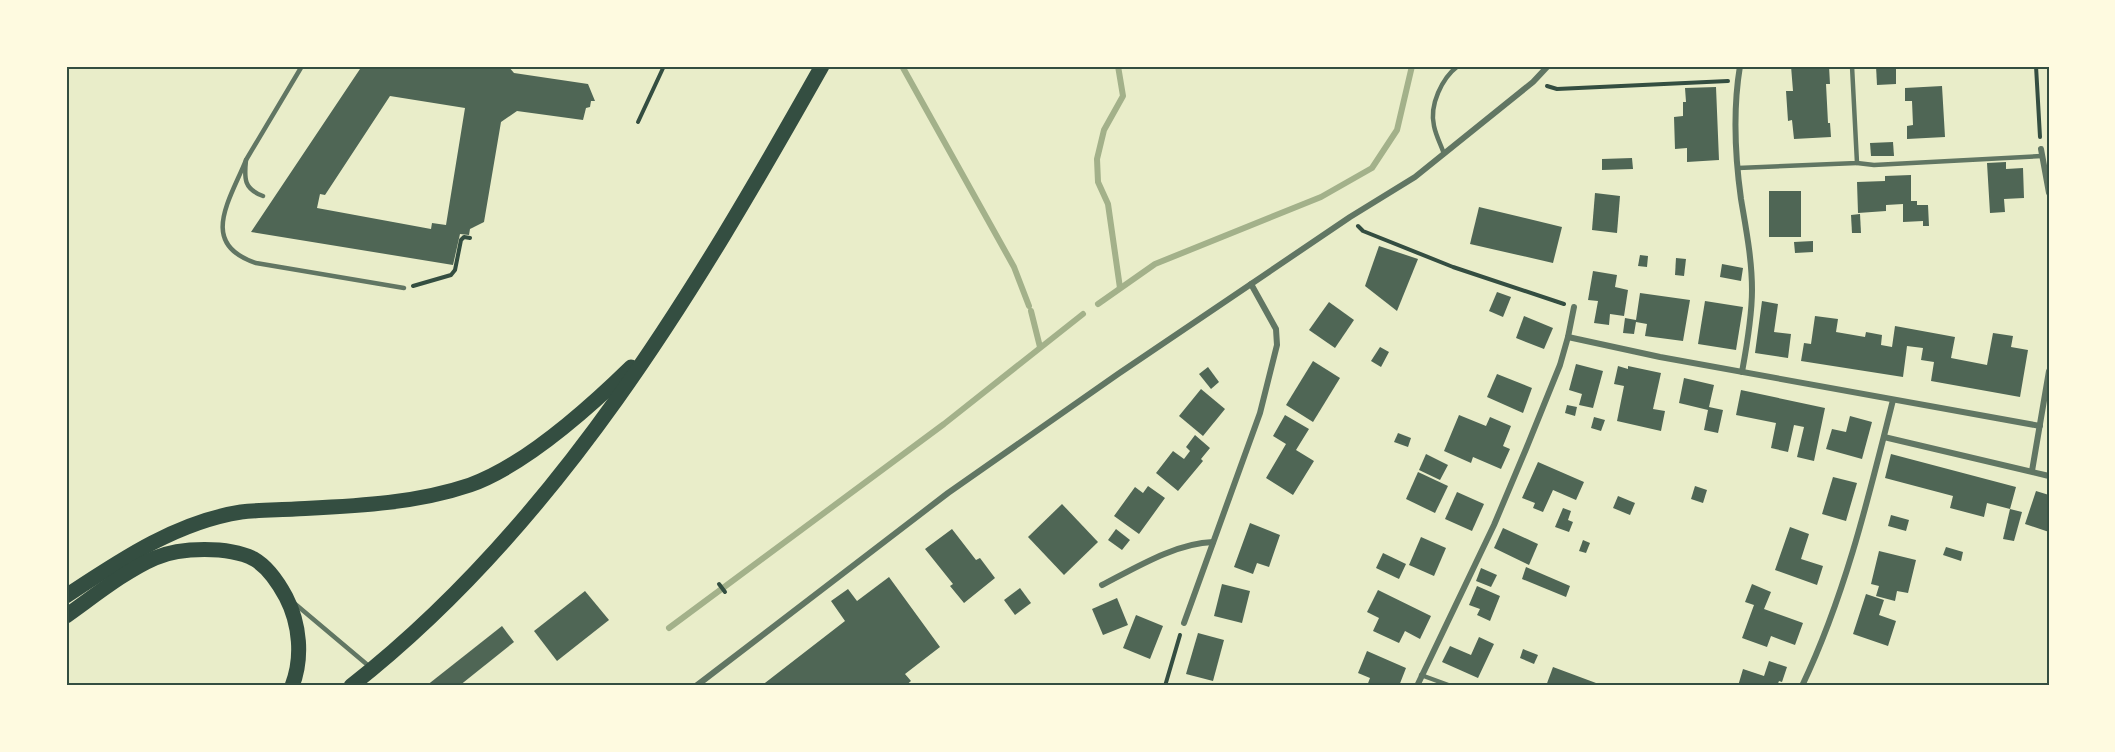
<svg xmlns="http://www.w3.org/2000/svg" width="2115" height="752" viewBox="0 0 2115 752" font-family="'DM Sans',sans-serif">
  <rect width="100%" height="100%" fill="#e9edc9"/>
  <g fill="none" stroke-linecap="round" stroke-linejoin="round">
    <g stroke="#a3b18a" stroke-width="6">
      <polyline points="902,66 1014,267 1029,306"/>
      <polyline points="1118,66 1123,96 1104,130 1097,159 1098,182 1108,204 1120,288"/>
      <polyline points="1098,304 1155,264 1321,197 1372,168 1397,130 1412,66"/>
      <polyline points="1031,311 1040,347"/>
      <polyline points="669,628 944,424 1083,314"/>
    </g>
  </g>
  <g fill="#4f6655" fill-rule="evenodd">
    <path d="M362,66H508L514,73L588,84L595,101H591L590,107L586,108L583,120L517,111L501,122L484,222L470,229L469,235L460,234L453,265L251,232ZM390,96L465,108L446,225L432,223L431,229L317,208L320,194L325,195Z"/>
    <polygon points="1791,66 1829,66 1830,84 1826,84 1828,123 1830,123 1831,137 1794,139 1792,120 1788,121 1786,91 1793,91"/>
    <polygon points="1876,66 1896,66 1896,84 1877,85"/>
    <polygon points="1942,86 1945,137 1907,139 1907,126 1913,125 1912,101 1905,101 1905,88"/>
    <polygon points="1716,87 1719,160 1687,162 1687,148 1675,149 1674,117 1683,116 1683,102 1686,102 1685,88"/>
    <polygon points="1893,142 1894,156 1871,156 1870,143"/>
    <polygon points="1632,158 1633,169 1602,170 1602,159"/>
    <polygon points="2006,162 2006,169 2023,168 2024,198 2004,199 2005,212 1990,213 1987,163"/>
    <polygon points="1911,175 1911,201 1917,201 1917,205 1928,205 1929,226 1923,226 1923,221 1903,222 1903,204 1886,205 1886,211 1858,213 1857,182 1885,181 1885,176"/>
    <rect x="1769" y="191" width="32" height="46"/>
    <polygon points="1595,193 1620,196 1617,233 1592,230"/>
    <polygon points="1479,207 1562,227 1553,263 1470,244"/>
    <polygon points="1860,214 1861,233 1852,233 1851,215"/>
    <polygon points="1813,241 1813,252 1795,253 1794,242"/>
    <polygon points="1379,246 1418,259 1397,311 1365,286"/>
    <polygon points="1640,255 1648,256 1647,267 1638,266"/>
    <polygon points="1676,258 1686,259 1684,276 1675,275"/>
    <polygon points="1722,264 1743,268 1741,281 1720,277"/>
    <polygon points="1593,271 1617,275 1615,287 1628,290 1624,316 1610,314 1609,325 1594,323 1598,301 1588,300"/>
    <polygon points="1497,292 1511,297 1503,317 1489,311"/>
    <polygon points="1640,293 1690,300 1683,341 1645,336 1647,324 1636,322 1634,334 1623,333 1625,318 1636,320"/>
    <polygon points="1705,301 1743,307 1736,350 1698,344"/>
    <polygon points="1762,301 1778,304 1774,332 1791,334 1788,358 1755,353"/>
    <polygon points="1329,302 1354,320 1335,348 1309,330"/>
    <polygon points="1524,316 1553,328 1544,349 1516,338"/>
    <polygon points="1815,316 1838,319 1836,332 1865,337 1866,332 1882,335 1881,345 1892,347 1895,326 1955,337 1951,358 1987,365 1993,333 2013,336 2011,347 2028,350 2020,397 1931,381 1934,362 1921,360 1923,348 1907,346 1903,377 1801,361 1804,343 1811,344"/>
    <polygon points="1380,347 1389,352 1381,367 1371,361"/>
    <polygon points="1313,361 1340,378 1313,422 1286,405"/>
    <polygon points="1576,364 1603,371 1593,408 1579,405 1582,394 1569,390"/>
    <polygon points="1618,366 1628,369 1628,366 1661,373 1653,409 1665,411 1661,431 1617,421 1624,386 1614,384"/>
    <polygon points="1208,367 1219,382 1211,389 1199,374"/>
    <polygon points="1497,374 1532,388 1523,413 1487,397"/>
    <polygon points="1684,378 1714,385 1709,407 1723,410 1718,433 1704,430 1708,410 1679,403"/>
    <polygon points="1201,389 1225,409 1203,436 1179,416"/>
    <polygon points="1741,390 1825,408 1814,461 1797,457 1804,427 1794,425 1788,452 1771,448 1776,423 1736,415"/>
    <polygon points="1567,405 1577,407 1575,416 1565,413"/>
    <polygon points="1285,415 1309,429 1296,450 1314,461 1293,495 1266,478 1286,444 1273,436"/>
    <polygon points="1459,415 1486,426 1490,417 1511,426 1503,446 1510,449 1501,469 1473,457 1471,463 1444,451"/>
    <polygon points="1850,416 1872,422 1862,459 1826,449 1832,429 1846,432"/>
    <polygon points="1594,417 1605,420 1601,431 1591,428"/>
    <polygon points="1398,433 1411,438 1408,447 1394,442"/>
    <polygon points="1195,435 1210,448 1201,459 1203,461 1178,491 1156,473 1173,451 1184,459 1190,451 1186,447"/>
    <polygon points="1426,454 1448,465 1440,480 1419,470"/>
    <polygon points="1891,454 2016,487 2010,509 1987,503 1984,517 1950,508 1953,496 1885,478"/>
    <polygon points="1538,462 1584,482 1576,500 1553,490 1543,512 1533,508 1535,503 1522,498"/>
    <polygon points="1418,472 1448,486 1435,513 1406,499"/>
    <polygon points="1833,477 1857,483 1846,521 1822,514"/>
    <polygon points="1148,486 1165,498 1139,534 1114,516 1135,487 1143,493"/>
    <polygon points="1695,486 1707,490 1703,503 1691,499"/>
    <polygon points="2036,491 2049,495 2049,532 2025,524"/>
    <polygon points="1457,492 1484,504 1472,531 1445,519"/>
    <polygon points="1618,496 1635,503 1630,515 1613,508"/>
    <polygon points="1062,504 1098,542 1064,575 1028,537"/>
    <polygon points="1563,508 1571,511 1568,520 1573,522 1569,532 1555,527"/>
    <polygon points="2010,509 2022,512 2014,541 2003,539"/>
    <polygon points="1891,515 1909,520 1906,531 1888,526"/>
    <polygon points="1250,523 1280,535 1269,567 1257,563 1253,574 1234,567"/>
    <polygon points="1790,527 1809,534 1801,559 1823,566 1817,585 1775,570"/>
    <polygon points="1503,528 1538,544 1529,565 1494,548"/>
    <polygon points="952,529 976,560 980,558 995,578 964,603 950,586 953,584 925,549"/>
    <polygon points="1116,529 1130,540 1122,550 1108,540"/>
    <polygon points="1421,537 1446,548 1434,576 1409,565"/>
    <polygon points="1583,540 1590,543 1586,553 1579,551"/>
    <polygon points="1946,547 1963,552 1961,561 1943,555"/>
    <polygon points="1879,551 1916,560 1908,593 1897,591 1895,601 1876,596 1879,586 1871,584"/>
    <polygon points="1383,553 1406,564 1399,579 1376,568"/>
    <polygon points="1526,567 1570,586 1566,597 1522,579"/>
    <polygon points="1481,568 1497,575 1491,587 1476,581"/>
    <polygon points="889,577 940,647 905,674 911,681 905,686 761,686 845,621 831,601 848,589 857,601"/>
    <polygon points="1222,584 1250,591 1242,623 1214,616"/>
    <polygon points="1752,584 1771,592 1764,609 1803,623 1795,645 1771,636 1767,647 1742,638 1754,605 1745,602"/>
    <polygon points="1477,586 1500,596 1490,621 1477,615 1480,609 1469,605"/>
    <polygon points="1020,588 1031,603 1015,615 1004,600"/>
    <polygon points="1378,590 1431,616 1420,639 1405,631 1399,643 1373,631 1379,618 1367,612"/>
    <polygon points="585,591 609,620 557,661 534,631"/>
    <polygon points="1866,594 1884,600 1879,615 1896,621 1888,646 1853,634"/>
    <polygon points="1117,598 1128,625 1103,635 1092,609"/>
    <polygon points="1136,615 1163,626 1150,659 1123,648"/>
    <polygon points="502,626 514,642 459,686 426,686"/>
    <polygon points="1198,633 1224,640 1213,681 1186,674"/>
    <polygon points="1479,637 1494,644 1478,678 1442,662 1450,646 1471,655"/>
    <polygon points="1523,649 1538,655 1534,664 1520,658"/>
    <polygon points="1367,651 1406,668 1399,686 1389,686 1383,683 1382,686 1367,686 1370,678 1358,673"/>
    <polygon points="1769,661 1787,667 1782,682 1779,681 1777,686 1738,686 1743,669 1764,676"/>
    <polygon points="1553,667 1596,683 1595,686 1546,686"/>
  </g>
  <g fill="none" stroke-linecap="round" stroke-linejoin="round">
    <g stroke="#344e41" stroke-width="4">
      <polyline points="2036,66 2040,137"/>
      <polyline points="1547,86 1557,89 1728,81"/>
      <polyline points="638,122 664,66"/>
      <polyline points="1358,226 1363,231 1453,267 1564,304"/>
      <polyline points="413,286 451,275 455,270 461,240 464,237 470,238"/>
      <polyline points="719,584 725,592"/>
      <polyline points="1165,686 1180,635"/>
    </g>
    <g stroke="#617663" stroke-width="4.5">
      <path d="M1444,154C1441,145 1436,136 1434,126C1429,105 1442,78 1458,66"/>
      <path d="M246,160C230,200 198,244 256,263L404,288"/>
      <polyline points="1857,163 1874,165 2042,156"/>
      <polyline points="1738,168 1857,163 1852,66"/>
      <path d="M263,196C244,189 244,179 246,160L302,66"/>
      <polyline points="294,603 370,667"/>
      <polyline points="1421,675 1451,686"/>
    </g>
    <g stroke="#617663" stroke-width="6">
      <path d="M1740,66C1733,108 1735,156 1741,199C1746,229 1752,259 1752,290C1752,317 1747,345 1742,372"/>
      <polyline points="2041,149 2049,193"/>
      <polyline points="1568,337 1660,357 2040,426"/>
      <polyline points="1884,437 2049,476"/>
      <polyline points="2032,471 2049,371"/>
      <path d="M1102,585C1135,568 1176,543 1213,542"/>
      <polyline points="1184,623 1260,413 1277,345 1276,329 1251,284"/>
      <polyline points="696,686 948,493 1118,374 1350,217 1415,177 1533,82 1548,66"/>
      <polyline points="1417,686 1494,525 1526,449 1560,365 1568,337 1574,307"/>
      <path d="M1802,686C1845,596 1869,496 1893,400"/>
    </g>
    <g stroke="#344e41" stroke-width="15">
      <path d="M66,596C119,561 176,522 241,512C258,510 277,510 295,509C354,506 414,504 470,485C526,465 589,408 631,367"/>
      <path d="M66,616C93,597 125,571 155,558C180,547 229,546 254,559C268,567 279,584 286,597C300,624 303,658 292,686"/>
      <path d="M351,686C558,524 695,291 822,66"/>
    </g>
  </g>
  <rect width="2115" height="752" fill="none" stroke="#fefae0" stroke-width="135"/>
  <rect x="68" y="68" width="1980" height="616" fill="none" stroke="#344e41" stroke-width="2"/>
</svg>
